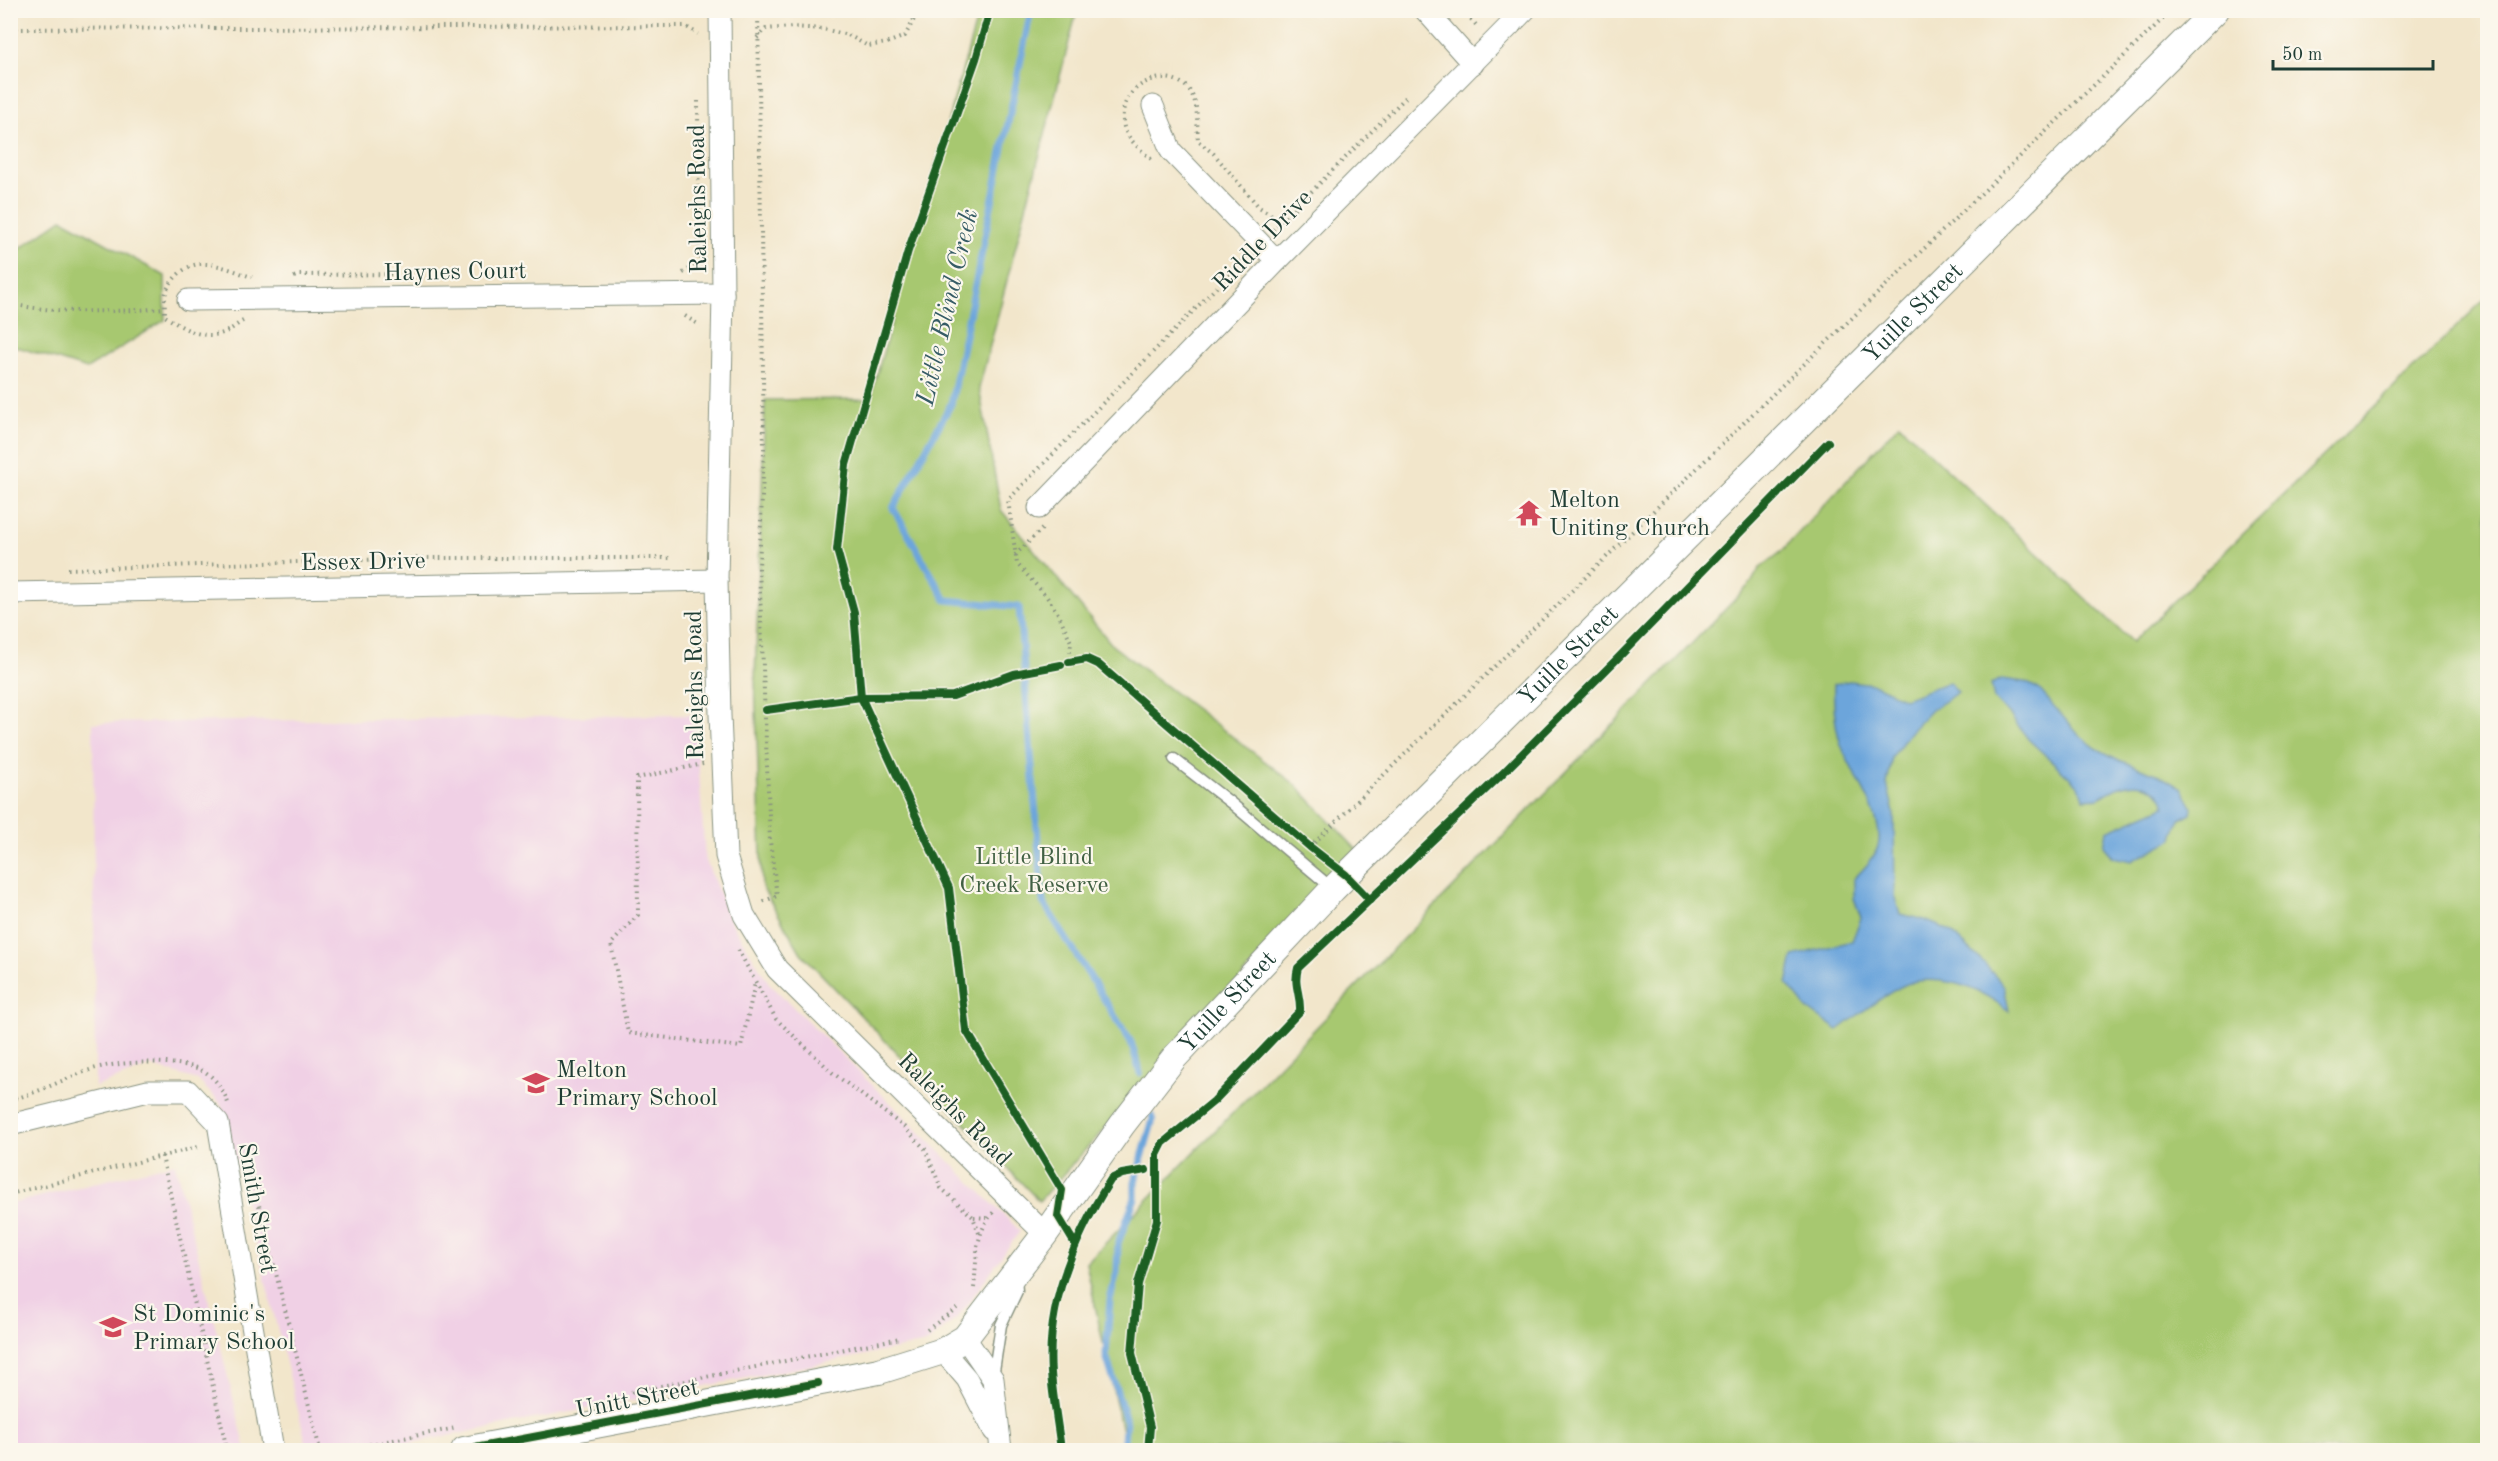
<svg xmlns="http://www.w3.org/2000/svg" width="2498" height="1461" viewBox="0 0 2498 1461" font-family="'Old Standard TT',serif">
  <rect width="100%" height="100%" fill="#fbf7ec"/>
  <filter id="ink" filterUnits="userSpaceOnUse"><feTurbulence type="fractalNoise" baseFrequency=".0167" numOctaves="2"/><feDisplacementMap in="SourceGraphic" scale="12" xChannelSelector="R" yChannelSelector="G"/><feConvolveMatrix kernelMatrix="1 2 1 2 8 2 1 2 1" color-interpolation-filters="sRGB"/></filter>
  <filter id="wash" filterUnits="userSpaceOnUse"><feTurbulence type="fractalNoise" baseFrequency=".008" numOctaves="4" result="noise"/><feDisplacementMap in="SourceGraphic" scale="24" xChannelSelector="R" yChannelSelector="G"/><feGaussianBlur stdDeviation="1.35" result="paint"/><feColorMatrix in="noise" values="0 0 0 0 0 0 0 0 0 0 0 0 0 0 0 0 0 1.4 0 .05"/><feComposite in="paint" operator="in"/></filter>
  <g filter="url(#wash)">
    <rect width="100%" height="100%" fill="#f2e6cb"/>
    <g fill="#f0d0e5">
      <polygon points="695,715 705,858 731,922 769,983 1020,1231 958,1317 927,1343 374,1450 308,1450 221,1104 198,1080 150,1066 95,1087 93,723"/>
      <polygon points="175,1163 246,1450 11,1450 11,1204"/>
    </g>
    <g fill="#a7c870" stroke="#638252" stroke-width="1.5">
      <polygon points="979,11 1077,11 979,388 1001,510 1113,646 1296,785 1357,850 1039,1201 801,953 762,887 755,679 765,400 870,399"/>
      <polygon points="62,219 165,276 165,320 87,369 11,345 11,255"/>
      <polygon points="2487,297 2487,1450 1126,1450 1086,1263 1751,583 1759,569 1781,552 1899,424 2132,642"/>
    </g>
    <g fill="#6ca5db" stroke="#467188" stroke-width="1.5">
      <path d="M2001,679L2025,682L2039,689L2078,734L2096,748L2119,760L2159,775L2182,789L2192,807L2191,813L2180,819L2172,840L2132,861L2113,857L2104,846L2107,831L2165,806C2158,781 2131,780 2111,791C2107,793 2103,796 2099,798C2094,799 2089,798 2084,799L2079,786L2029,740L2010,715L1994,699L1991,684Z"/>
      <path d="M1849,681L1873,684L1905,699L1949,682L1958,692L1931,710L1910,732L1892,757L1887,784L1894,813L1895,898L1900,914L1925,920L1950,931L1979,958L2004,986L2009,1011C1983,991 1952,977 1918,981C1897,983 1856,1017 1838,1030L1807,1009L1787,984L1793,956L1852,941L1861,918L1854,898V879C1864,868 1880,854 1879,837C1878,807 1855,779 1844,752C1835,733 1833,705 1834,684Z"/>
    </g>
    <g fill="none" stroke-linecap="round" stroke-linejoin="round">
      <g stroke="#6ca5db" stroke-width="7">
        <polyline points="1031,10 951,404 893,508 946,600 1019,607 1043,902 1131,1042 1140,1073"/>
        <polyline points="1123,1450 1126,1421 1106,1355 1110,1300 1117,1272 1118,1243 1135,1198 1135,1182 1153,1119 1152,1116"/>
      </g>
    </g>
  </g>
  <g filter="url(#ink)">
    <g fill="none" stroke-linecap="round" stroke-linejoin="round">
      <g stroke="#889280" stroke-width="13">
        <g id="service">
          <polyline points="1174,759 1231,803 1333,889"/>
          <polyline points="993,1377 1001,1325 1017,1291 1016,1279"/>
        </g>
      </g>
      <g stroke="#889280" stroke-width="23">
        <g id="minor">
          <polyline points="720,10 723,294 717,580 720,715 726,856 744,915 777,969 1045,1234"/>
          <polyline points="1425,10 1473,64"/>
          <polyline points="1153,106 1171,151 1277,261"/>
          <polyline points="188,300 723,294"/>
          <polyline points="1039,508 1277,261 1525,10"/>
          <polyline points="10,593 717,580"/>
          <polyline points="10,1125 148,1091 188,1091 218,1123 273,1450"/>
          <polyline points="965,1338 993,1379 1001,1450"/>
          <polyline points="943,1351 967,1379 994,1431"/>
        </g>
      </g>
      <g stroke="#889280" stroke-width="28">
        <g id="tertiary">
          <path id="s1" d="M464,1450L879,1371L943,1351L965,1338L1045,1234L1122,1125L1174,1058L1333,889L2216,10"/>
        </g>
      </g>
      <g stroke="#889280" stroke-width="4" stroke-dasharray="1.5 4.5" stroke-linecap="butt">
        <polyline points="758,10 764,449 759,568 770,841 777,896 762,902"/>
        <polyline points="1463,10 1477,26"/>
        <polyline points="10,29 685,26 698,34"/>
        <polyline points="757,38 766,29 793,27 823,29 848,35 868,46 887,43 905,36 919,10"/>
        <polyline points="698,101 699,274"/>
        <path d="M1151,159C1142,151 1127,139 1124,127C1113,81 1179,59 1194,99C1198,110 1197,128 1198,141L1214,154L1259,207L1282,221"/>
        <polyline points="1273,230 1406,97"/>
        <polyline points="683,273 699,263"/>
        <polyline points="294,277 299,275 406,274"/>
        <path d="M10,304C59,314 116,312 165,308"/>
        <polyline points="685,316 699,325"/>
        <path d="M243,321C237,324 230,331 223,333C202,340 182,328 165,316C165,309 164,299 166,292C171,279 186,264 201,264C218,263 236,272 252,277"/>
        <polyline points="1015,555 1042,529"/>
        <polyline points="68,569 426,558 673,558"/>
        <polyline points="1061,665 1069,662 1071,642 1059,615 1047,597 1017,564 1008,500 1247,256"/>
        <polyline points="703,764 637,778 638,915 611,944 628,1033 741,1047 755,983"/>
        <polyline points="1310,847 1771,396 2172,10"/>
        <polyline points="738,950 776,1019 833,1073 904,1127 925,1149 941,1188 973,1217"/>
        <path d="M10,1100C41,1092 65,1078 93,1069C116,1061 183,1059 204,1071C216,1079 224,1090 228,1103"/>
        <polyline points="246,1153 320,1450"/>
        <polyline points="162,1156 227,1450"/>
        <polyline points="1146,1170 1156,1169"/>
        <polyline points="10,1194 202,1146"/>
        <polyline points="979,1233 973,1217 987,1218"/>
        <path d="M974,1288C977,1261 974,1231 995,1211"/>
        <polyline points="927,1330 957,1308"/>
        <polyline points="631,1392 900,1338"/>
        <polyline points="340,1450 456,1428"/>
      </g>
      <use href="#service" stroke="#fff" stroke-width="10"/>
      <use href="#minor" stroke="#fff" stroke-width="21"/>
      <use href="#tertiary" stroke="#fff" stroke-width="26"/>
      <g stroke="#fbf7ec" stroke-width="11">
        <g id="cycleway">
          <polyline points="990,10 976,59 908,251 846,465 837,550 854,612 861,697 949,888 966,1030 1062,1190 1058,1216 1075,1244"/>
          <polyline points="1069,662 1087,659 1098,664 1310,847 1346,875 1370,900"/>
          <polyline points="766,710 861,697 953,696 1014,674 1061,665"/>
          <polyline points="464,1450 818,1383"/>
          <path d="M1061,1450C1058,1425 1053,1399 1051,1373C1046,1304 1075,1236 1111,1179L1122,1174L1146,1170"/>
          <path d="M1148,1450L1150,1427L1132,1353L1138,1284L1157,1220V1155L1163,1143L1214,1101L1300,1011C1301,994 1293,986 1298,968L1502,774L1617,659L1828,442"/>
        </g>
      </g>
      <use href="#cycleway" stroke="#1b5e20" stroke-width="8"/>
    </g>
  </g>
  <defs>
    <g id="temple-bare" transform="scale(2.07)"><path d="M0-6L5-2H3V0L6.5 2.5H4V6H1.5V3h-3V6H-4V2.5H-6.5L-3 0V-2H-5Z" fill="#d1495b" stroke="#fbf7ec" stroke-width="2.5" paint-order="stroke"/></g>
    <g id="school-bare" transform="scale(2.07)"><path d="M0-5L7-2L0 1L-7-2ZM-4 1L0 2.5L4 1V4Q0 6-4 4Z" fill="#d1495b" stroke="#fbf7ec" stroke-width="2.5" paint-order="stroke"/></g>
  </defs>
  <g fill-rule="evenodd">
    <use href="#temple-bare" x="1529" y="513"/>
    <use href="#school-bare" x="536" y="1083"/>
    <use href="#school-bare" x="113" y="1327"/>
  </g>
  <g text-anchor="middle" stroke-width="4.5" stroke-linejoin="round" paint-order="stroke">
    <g font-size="24" fill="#1f3d34" stroke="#fbf7ec">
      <text transform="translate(697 199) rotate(-91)" y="8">Raleighs Road</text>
      <text transform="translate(1262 240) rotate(-46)" y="8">Riddle Drive</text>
      <text transform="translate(455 271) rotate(-1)" y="8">Haynes Court</text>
      <text dy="8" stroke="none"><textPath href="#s1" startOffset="1914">Yuille Street</textPath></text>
      <text transform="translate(363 561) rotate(-1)" y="8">Essex Drive</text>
      <text dy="8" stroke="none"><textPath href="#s1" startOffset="1428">Yuille Street</textPath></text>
      <text transform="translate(694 685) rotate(-91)" y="8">Raleighs Road</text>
      <text dy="8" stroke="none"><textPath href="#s1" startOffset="942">Yuille Street</textPath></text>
      <text transform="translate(955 1109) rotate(45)" y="8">Raleighs Road</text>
      <text transform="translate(258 1208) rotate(80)" y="8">Smith Street</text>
      <text transform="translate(637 1398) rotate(-11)" y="8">Unitt Street</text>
    </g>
    <g font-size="24" fill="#1f3d34" stroke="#fbf7ec" text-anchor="start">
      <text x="1549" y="507">Melton<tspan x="1549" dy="28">Uniting Church</tspan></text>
      <text x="556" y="1077">Melton<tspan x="556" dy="28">Primary School</tspan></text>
      <text x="133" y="1321">St Dominic's<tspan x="133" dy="28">Primary School</tspan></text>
    </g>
    <g font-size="24" fill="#416043" stroke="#fbf7ec">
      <text x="1034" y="864">Little Blind<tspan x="1034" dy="28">Creek Reserve</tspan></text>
    </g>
    <g font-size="26" font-style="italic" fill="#365c66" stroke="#fbf7ec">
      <text transform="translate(946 307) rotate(-77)" y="9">Little Blind Creek</text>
    </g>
  </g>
  <rect width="2498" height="1461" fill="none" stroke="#fbf7ec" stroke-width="36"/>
  <path d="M2273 60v9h160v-9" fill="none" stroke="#1f3d34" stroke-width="3"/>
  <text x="2282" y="60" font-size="18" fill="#1f3d34" stroke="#fbf7ec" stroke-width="4.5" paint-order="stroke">50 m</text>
</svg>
